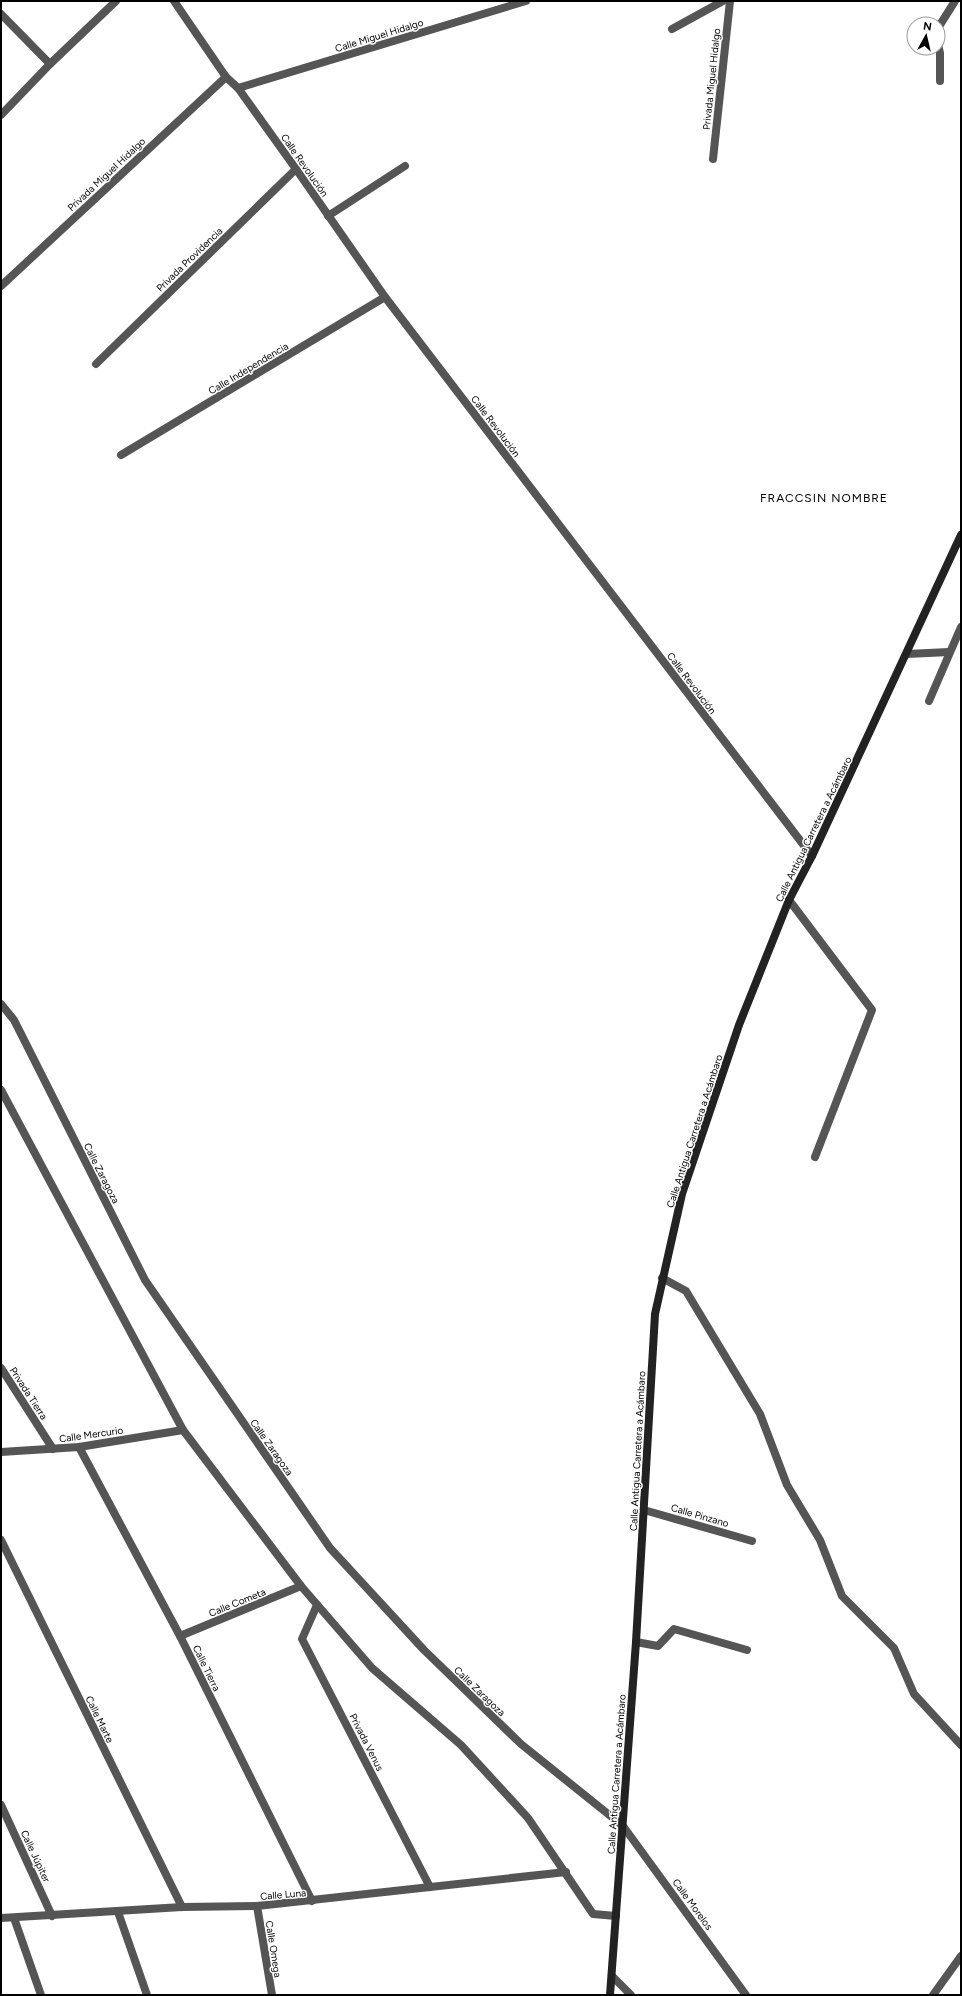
<svg xmlns="http://www.w3.org/2000/svg" width="962" height="1996" viewBox="0 0 962 1996" font-family="Figtree,sans-serif">
  <rect width="100%" height="100%" fill="#fff"/>
  <g fill="none" stroke-linecap="round" stroke-linejoin="round">
    <g stroke="#555" stroke-width="8">
      <polyline points="938,28 955,1"/>
      <polyline points="938,44 940,53 940,81"/>
    </g>
    <g stroke="#555" stroke-width="8">
      <polyline points="174,1 226,77 238,88 296,169 385,297 812,856"/>
      <polyline points="1,14 50,64"/>
      <polyline points="672,29 723,1"/>
      <polyline points="238,88 526,1"/>
      <polyline points="1,115 50,64 116,1"/>
      <polyline points="713,159 730,1"/>
      <polyline points="328,216 405,166"/>
      <polyline points="1,286 226,77"/>
      <polyline points="96,364 296,169"/>
      <polyline points="121,455 385,297"/>
      <polyline points="907,654 949,652"/>
      <polyline points="929,701 961,627"/>
      <polyline points="789,900 872,1010 815,1157"/>
      <polyline points="1,1004 14,1020 145,1280 330,1548 424,1650 521,1744 623,1826 746,1995"/>
      <polyline points="1,1090 183,1430 301,1586 372,1668 461,1745 528,1818 593,1914 616,1916"/>
      <polyline points="662,1278 686,1291 760,1414 787,1485 820,1540 842,1596 894,1648 914,1694 961,1745"/>
      <polyline points="1,1368 53,1449"/>
      <polyline points="79,1447 180,1636 312,1901"/>
      <polyline points="1,1452 79,1447 183,1430"/>
      <polyline points="644,1510 752,1541"/>
      <polyline points="1,1540 182,1907"/>
      <polyline points="317,1605 302,1639 430,1887"/>
      <polyline points="180,1636 301,1586"/>
      <polyline points="636,1642 658,1646 674,1629 747,1650"/>
      <polyline points="1,1805 52,1916"/>
      <polyline points="257,1906 272,1995"/>
      <polyline points="118,1912 147,1995"/>
      <polyline points="1,1918 182,1907 257,1906 566,1872"/>
      <polyline points="14,1918 41,1995"/>
      <polyline points="612,1976 631,1995"/>
      <polyline points="933,1995 961,1956"/>
    </g>
    <polyline stroke="#222" stroke-width="8" points="610,1995 636,1642 655,1314 682,1194 739,1025 789,900 812,856 961,535"/>
  </g>
  <g text-anchor="middle" stroke-width="3" stroke-linejoin="round" paint-order="stroke">
    <g font-size="10" fill="#000" stroke="#fff">
      <text transform="translate(379 35) rotate(-17)" y="4">Calle Miguel Hidalgo</text>
      <text transform="translate(711 79) rotate(-84)" y="4">Privada Miguel Hidalgo</text>
      <text transform="translate(305 165) rotate(55)" y="4">Calle Revolución</text>
      <text transform="translate(106 174) rotate(-43)" y="4">Privada Miguel Hidalgo</text>
      <text transform="translate(189 259) rotate(-44)" y="4">Privada Providencia</text>
      <text transform="translate(248 368) rotate(-31)" y="4">Calle Independencia</text>
      <text transform="translate(496 426) rotate(53)" y="4">Calle Revolución</text>
      <text transform="translate(692 683) rotate(53)" y="4">Calle Revolución</text>
      <text transform="translate(813 829) rotate(-64)" y="4">Calle Antigua Carretera a Acámbaro</text>
      <text transform="translate(694 1131) rotate(-72)" y="4">Calle Antigua Carretera a Acámbaro</text>
      <text transform="translate(102 1173) rotate(63)" y="4">Calle Zaragoza</text>
      <text transform="translate(29 1393) rotate(57)" y="4">Privada Tierra</text>
      <text transform="translate(91 1434) rotate(-8)" y="4">Calle Mercurio</text>
      <text transform="translate(272 1447) rotate(55)" y="4">Calle Zaragoza</text>
      <text transform="translate(637 1451) rotate(-87)" y="4">Calle Antigua Carretera a Acámbaro</text>
      <text transform="translate(700 1515) rotate(16)" y="4">Calle Pinzano</text>
      <text transform="translate(237 1602) rotate(-22)" y="4">Calle Cometa</text>
      <text transform="translate(207 1668) rotate(64)" y="4">Calle Tierra</text>
      <text transform="translate(480 1691) rotate(44)" y="4">Calle Zaragoza</text>
      <text transform="translate(100 1719) rotate(64)" y="4">Calle Marte</text>
      <text transform="translate(367 1742) rotate(63)" y="4">Privada Venus</text>
      <text transform="translate(616 1774) rotate(-86)" y="4">Calle Antigua Carretera a Acámbaro</text>
      <text transform="translate(36 1856) rotate(65)" y="4">Calle Júpiter</text>
      <text transform="translate(283 1894) rotate(-5)" y="4">Calle Luna</text>
      <text transform="translate(693 1904) rotate(54)" y="4">Calle Morelos</text>
      <text transform="translate(274 1949) rotate(81)" y="4">Calle Omega</text>
    </g>
    <g font-size="12" letter-spacing="1" fill="#000" stroke="#fff">
      <text x="824" y="502">FRACCSIN NOMBRE</text>
    </g>
  </g>
  <rect width="962" height="1996" fill="none" stroke="#000000" stroke-width="4"/>
  <g transform="translate(926 36) rotate(8)"><circle r="19" fill="#ffffff" stroke="#999999"/>
  <path d="M0-3L7 15L0 10L-7 15Z" fill="#000000"/>
  <text y="-6" font-size="11" font-weight="bold" text-anchor="middle" fill="#000000">N</text>
  </g>
</svg>
